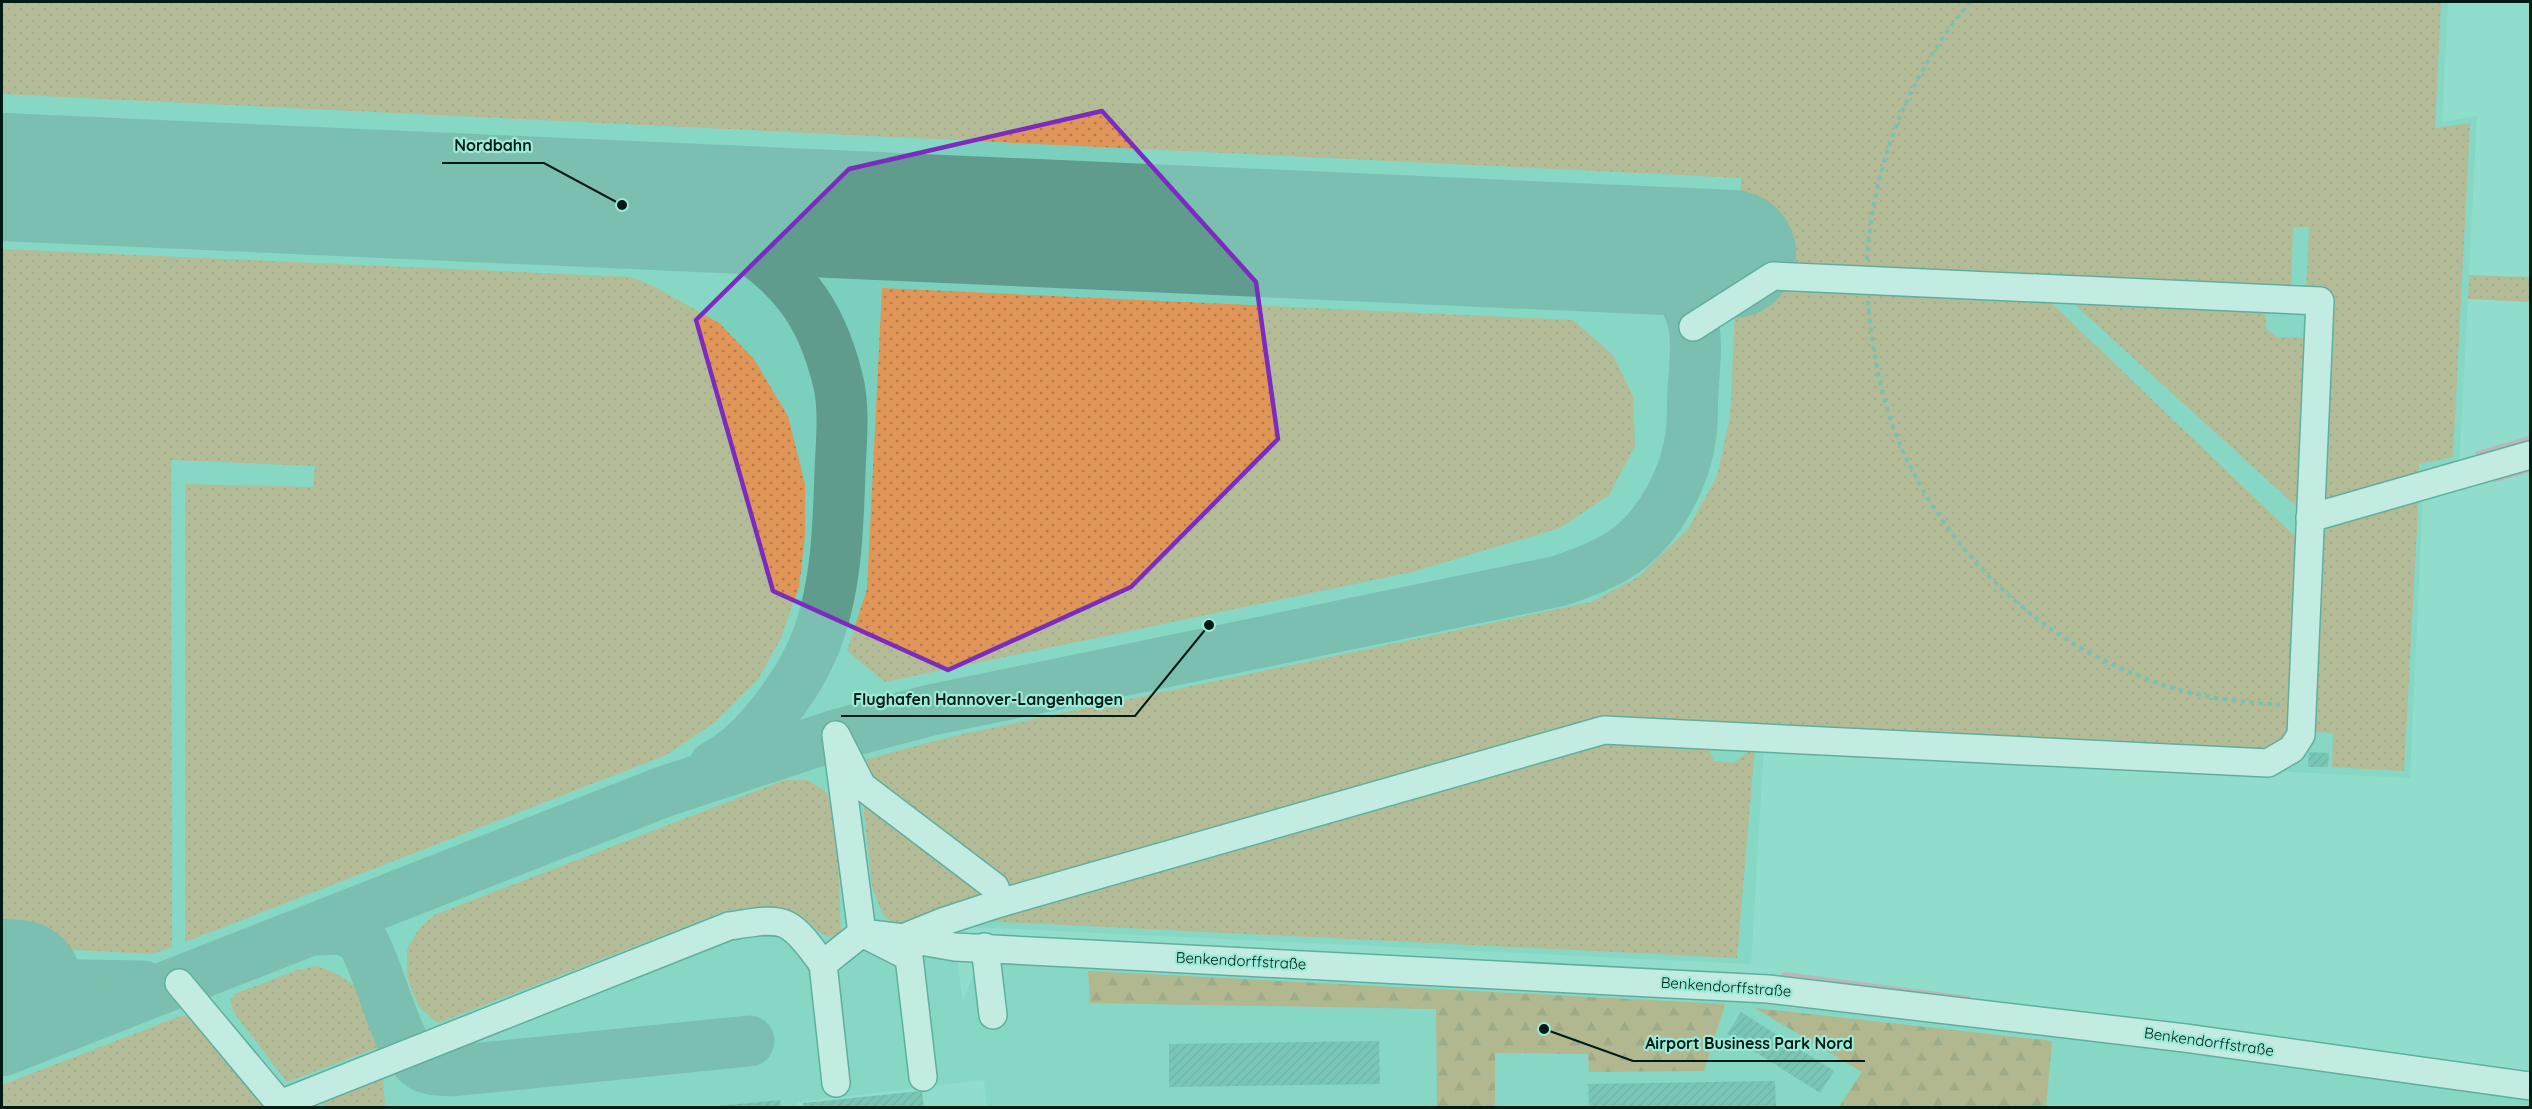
<svg xmlns="http://www.w3.org/2000/svg" width="2532" height="1109" viewBox="0 0 2532 1109" font-family="Quicksand,sans-serif">
  <defs>
    <pattern id="grass-dots" width="8" height="8" patternUnits="userSpaceOnUse" patternTransform="scale(1.5)"><rect width="8" height="8" fill="#e09559"/><path d="M2 2h.1M6 6h.1" fill="none" stroke="#b37948" stroke-width="1.8" stroke-linecap="round"/></pattern>
    <pattern id="forest-firs" width="22" height="20" patternUnits="userSpaceOnUse" patternTransform="scale(1.5)"><rect width="22" height="20" fill="#d98945"/><path d="M5 1l3.5 6h-7zM16 11l3.5 6h-7z" fill="#ae6f38"/></pattern>
    <pattern id="building-hatch" width="6" height="6" patternUnits="userSpaceOnUse" patternTransform="scale(1.5)"><rect width="6" height="6" fill="#5fac9c"/><path d="M-1 1l2-2M0 6l6-6M5 7l2-2" fill="none" stroke="#4c8b7e"/></pattern>
  </defs>
  <rect width="100%" height="100%" fill="#8fddcb"/>
  <polygon fill="#7ad0bd" points="2,2 2448,2 2442,122 2477,116 2460,452 2459,464 2424,473 2410,778 1764,745 1751,964 952,926 963,1001 985,947 1768,989 2530,1086 2530,1107 987,1108 984,1080 797,1102 797,1108 2,1108"/>
  <g fill="url(#grass-dots)">
    <polygon points="2,2 2441,2 2435,128 2470,123 2453,457 2419,464 2418,482 2330,499 2321,488 2330,292 2306,291 2309,227 2293,227 2291,290 1772,266 1737,295 1741,178 2,94"/>
    <polygon points="2,249 632,277 653,286 719,323 754,359 788,416 805,484 805,537 799,587 781,638 759,678 714,723 666,755 185,942 185,484 313,487 315,466 171,460 172,947 152,954 2,946"/>
    <polygon points="2469,275 2530,277 2530,302 2468,299"/>
    <polygon points="1773,283 2044,296 2301,542 2295,730 2268,756 1600,722 1013,886 869,785 863,771 867,759 958,735 1591,602 1638,577 1688,529 1717,476 1730,417 1735,313"/>
    <polygon points="882,288 1573,320 1613,355 1633,396 1635,446 1609,495 1560,528 1412,572 885,682 847,651 867,589"/>
    <polygon points="2063,294 2265,305 2266,329 2277,337 2311,338 2303,506 2295,505"/>
    <polygon points="2419,491 2404,771 2332,767 2333,733 2313,732 2323,529 2334,518"/>
    <polygon points="1605,738 1706,744 1714,761 1733,763 1755,747 1737,958 983,921"/>
    <path d="M785,780H808L825,791L836,808L841,931L833,937C816,935 818,927 805,920C779,907 754,908 725,911L438,1023L419,1007L407,977V950L418,930L434,915Z"/>
    <polygon points="862,794 979,883 979,894 971,906 898,928 883,915 872,887"/>
    <path d="M317,966C367,983 366,1001 382,1046L287,1082L234,1013L230,1001L235,994L297,970Z"/>
    <polygon points="183,1015 195,1019 275,1108 2,1108 2,1085"/>
    <polygon points="383,1076 385,1107 322,1108 327,1096"/>
  </g>
  <g fill="url(#forest-firs)">
    <polygon points="1088,971 1725,1004 1704,1071 1589,1072 1588,1054 1495,1053 1495,1107 1437,1107 1436,1009 1090,1003"/>
    <polygon points="1755,1008 2052,1041 2046,1107 1839,1107 1862,1072"/>
  </g>
  <g fill="none" stroke-linecap="round" stroke-linejoin="round">
    <g stroke="#ed88ac" stroke-width="6">
      <polyline points="2478,454 2530,439"/>
      <polyline points="2495,479 2530,469"/>
      <polyline points="1784,975 1968,999"/>
    </g>
    <g stroke="#5f9c8e" stroke-width="51">
      <path d="M622,205C653,211 689,216 718,230C748,245 779,268 799,294C818,318 831,352 838,381C845,409 841,443 840,472C838,526 837,581 819,633C804,678 757,744 714,766"/>
      <path d="M312,930L341,929L360,937C380,966 394,1047 421,1065C430,1071 442,1070 452,1071L749,1041"/>
      <polyline points="18,984 143,986"/>
      <path d="M2,1051L663,792L836,735L931,710L1559,581C1582,573 1605,565 1625,551C1661,525 1686,476 1691,434C1693,420 1692,406 1693,392C1694,368 1699,339 1691,315C1683,290 1664,270 1648,250"/>
    </g>
    <g stroke="#5f9c8e" stroke-width="128">
      <polyline points="2,177 1732,254"/>
      <polyline points="2,983 18,984"/>
    </g>
  </g>
  <g fill="url(#building-hatch)">
    <polygon points="2309,752 2329,753 2328,767 2308,767"/>
    <polygon points="1741,1012 1834,1071 1820,1093 1727,1034"/>
    <polygon points="1379,1041 1380,1084 1169,1087 1169,1044"/>
    <polygon points="1775,1081 1776,1108 1589,1108 1588,1084"/>
    <polygon points="922,1091 924,1108 804,1108 803,1103"/>
    <polygon points="780,1100 781,1108 718,1108 718,1106"/>
  </g>
  <g fill="none" stroke-linecap="round" stroke-linejoin="round">
    <g stroke="#277768" stroke-width="30">
      <g id="minor">
        <polyline points="2310,518 2530,455"/>
        <polyline points="903,938 955,947 1768,989 2185,1038 2530,1086"/>
        <polyline points="985,947 993,1015"/>
        <polyline points="823,964 836,1083"/>
        <polyline points="179,983 280,1104"/>
        <polyline points="923,1077 909,957 862,933 836,735 862,786 995,887 1000,903"/>
        <path d="M283,1108L280,1104L729,926C746,924 772,917 787,925C802,933 813,952 823,964L862,933L903,938L945,921L1000,903L1604,730L2268,763L2292,749L2301,735L2320,301L1773,276L1693,327"/>
      </g>
    </g>
    <g stroke="#63a092" stroke-width="4" stroke-dasharray="4.5 4.5" stroke-linecap="butt">
      <path d="M1867,260C1873,164 1908,76 1970,2"/>
      <path d="M1868,301C1872,350 1881,401 1901,447C1952,563 2055,654 2177,689C2210,699 2246,702 2280,705"/>
    </g>
    <use href="#minor" stroke="#fff" stroke-width="27"/>
  </g>
  <path d="M0 0H2532V1109H0ZM1102,111L1256,282L1278,439L1131,587L948,670L773,591L696,320L849,169Z" fill="#8fddcb" fill-opacity=".55" fill-rule="evenodd"/>
  <path fill="none" stroke="#7b2cbf" stroke-width="4.5" stroke-linejoin="round" d="M1102,111L1256,282L1278,439L1131,587L948,670L773,591L696,320L849,169Z"/>
  <g text-anchor="middle" stroke-width="4.5" stroke-linejoin="round" paint-order="stroke">
    <g font-size="15" fill="#001a14" stroke="#9cead8">
      <text transform="translate(1241 961) rotate(3)" y="5">Benkendorffstraße</text>
      <text transform="translate(1726 987) rotate(4)" y="5">Benkendorffstraße</text>
      <text transform="translate(2209 1042) rotate(8)" y="5">Benkendorffstraße</text>
    </g>
  </g>
  <path fill="none" stroke="#001a14" stroke-width="2" d="M622 205L544 163H442M1209 625L1135 716H841M1544 1029L1633 1061H1865"/>
  <g fill="#001a14" stroke="#9cead8" stroke-width="2">
    <circle cx="622" cy="205" r="6"/>
    <circle cx="1209" cy="625" r="6"/>
    <circle cx="1544" cy="1029" r="6"/>
  </g>
  <g font-size="16" text-anchor="middle" font-weight="bold" fill="#001a14" stroke="#9cead8" stroke-width="4.5" stroke-linejoin="round" paint-order="stroke">
    <text x="493" y="151">Nordbahn</text>
    <text x="988" y="705">Flughafen Hannover-Langenhagen</text>
    <text x="1749" y="1049">Airport Business Park Nord</text>
  </g>
  <rect width="2532" height="1109" fill="none" stroke="#001a14" stroke-width="6"/>
</svg>
